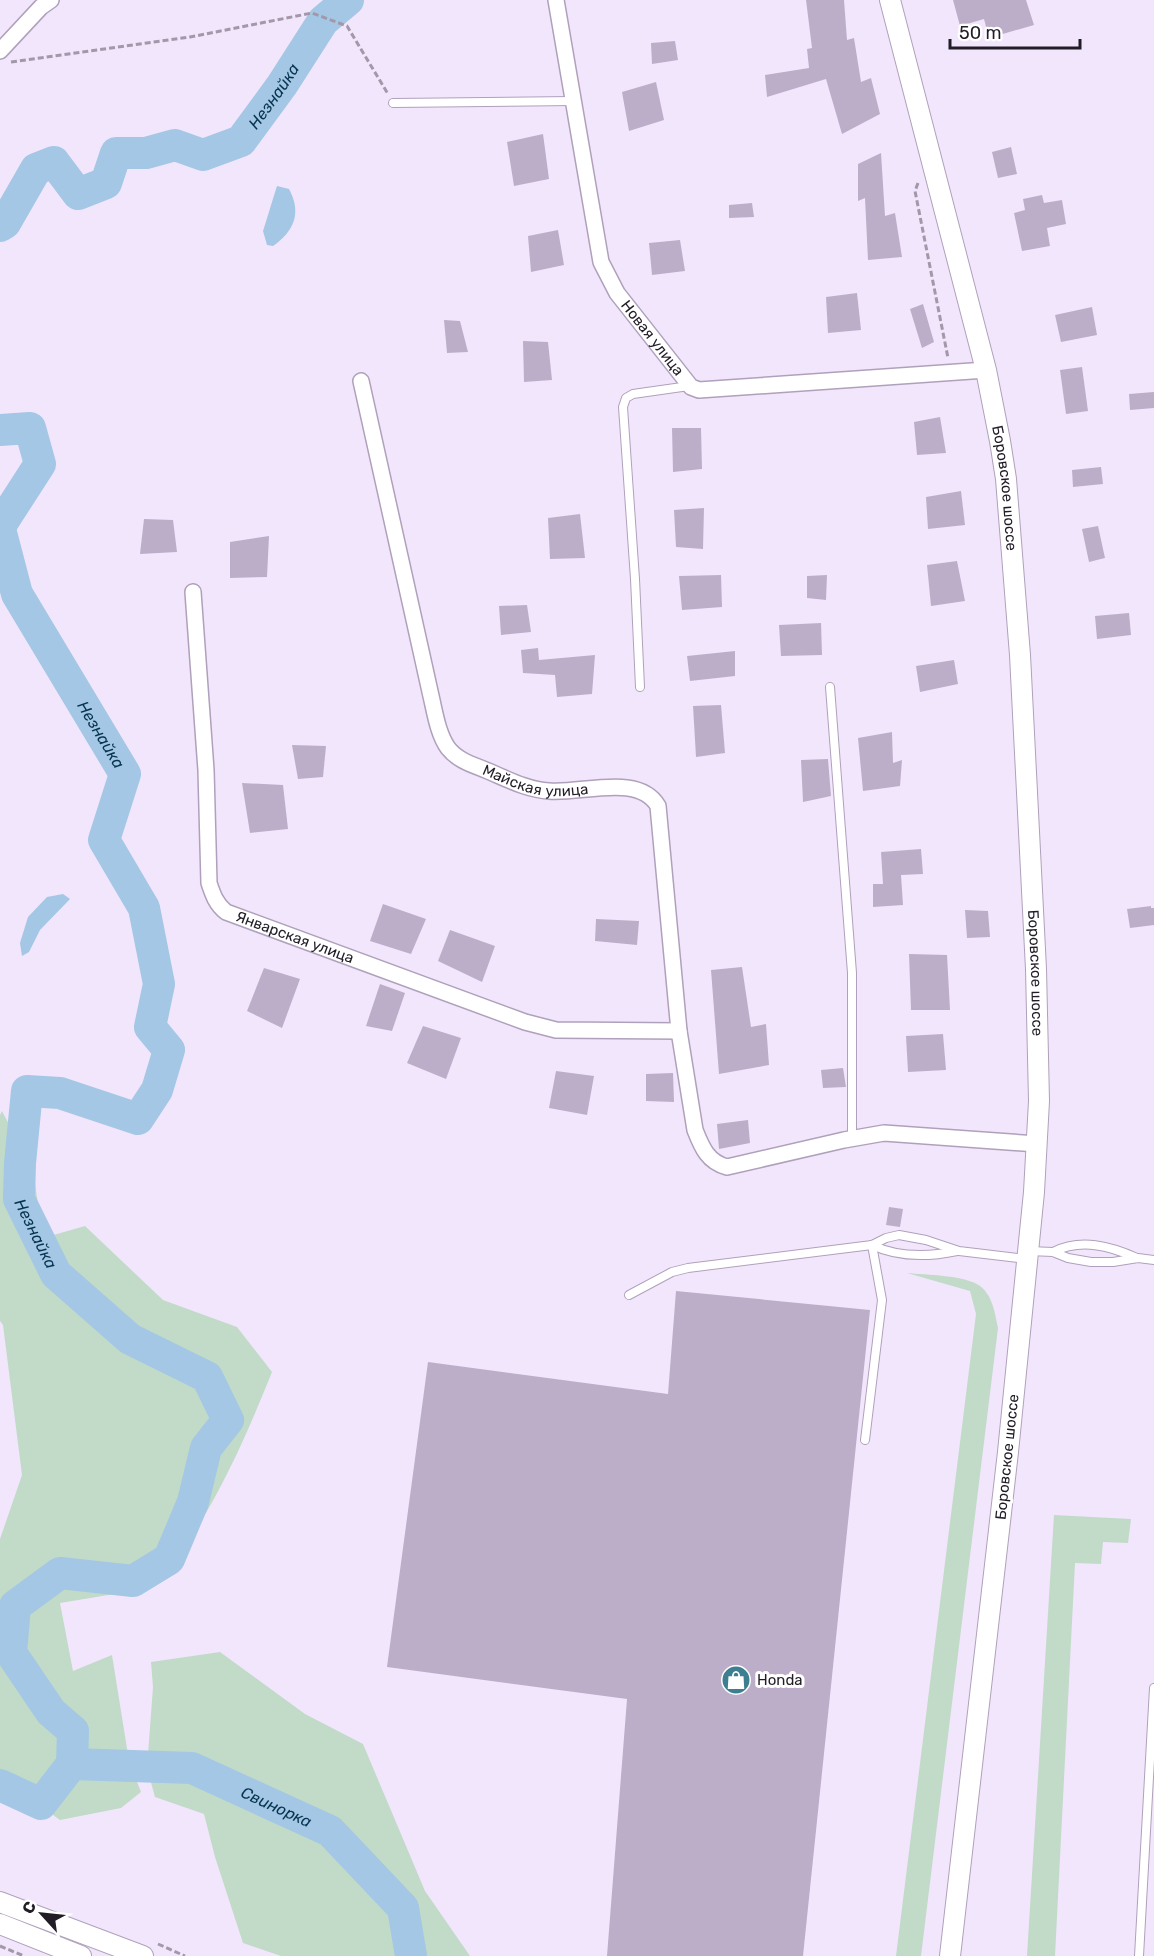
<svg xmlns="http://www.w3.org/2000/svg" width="1154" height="1956" viewBox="0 0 1154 1956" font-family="Rubik,sans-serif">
  <rect width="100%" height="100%" fill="#f2e6fc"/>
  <g fill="#c1dbc8">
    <path d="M2,1111L33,1170L43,1238L85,1226L163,1300L237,1327L272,1372C248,1432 222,1491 186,1545C176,1560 163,1574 151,1588L60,1603L73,1671L112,1655L129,1761L141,1792L121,1808L60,1820L10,1784L0,1779V1539L22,1475L3,1325L0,1321V1115Z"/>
    <path d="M907,1273C926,1275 965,1275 980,1286C993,1296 995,1314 998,1328L921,1956H896L976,1314L970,1291Z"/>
    <polygon points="1054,1515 1131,1519 1128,1543 1103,1542 1101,1564 1075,1563 1055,1956 1027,1956"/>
    <polygon points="220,1652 305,1714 363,1744 425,1891 470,1956 281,1956 243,1943 215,1857 204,1814 155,1797 147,1768 153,1687 151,1662"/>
  </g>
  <g fill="#a3c7e4">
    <path d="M277,186L289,189C302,213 294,231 273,246L267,245L263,231Z"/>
    <polygon points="63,894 70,899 40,930 29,952 22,956 20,943 28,917 47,897"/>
  </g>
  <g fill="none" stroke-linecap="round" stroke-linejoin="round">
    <g stroke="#a3c7e4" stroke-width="32">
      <path id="s1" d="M0,226L5,223L36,169L54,162L78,194L106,183L116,153H146L175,145L203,155L241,141L282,85L323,21L348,0"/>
      <polyline points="0,430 30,428 40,464 0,526"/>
      <path id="s2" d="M0,529L17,594L125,774L104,840L144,908L159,984L150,1027L169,1050L157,1090L138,1119L60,1093L27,1091L20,1163L19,1199L56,1274L130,1339L207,1377L228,1420L206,1448L193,1502L169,1559L133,1581L60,1573L15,1606L11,1653L51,1712L73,1731L72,1764L41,1804L0,1785"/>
      <path id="s3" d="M72,1764L192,1768L330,1831L403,1908L411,1956"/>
    </g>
  </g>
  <g fill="#bcaec8">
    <polygon points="806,0 844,0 847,40 854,38 861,82 871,78 880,114 842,134 826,79 767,97 765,75 809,68 807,49 812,48"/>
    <polygon points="953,0 1026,0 1034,25 989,38 984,19 960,26"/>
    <polygon points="675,41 678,60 652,64 651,43"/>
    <polygon points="656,82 664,120 629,131 622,92"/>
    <polygon points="543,134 549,179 514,186 507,142"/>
    <polygon points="1011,147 1017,174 998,178 992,152"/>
    <polygon points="881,153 885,216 895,213 902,257 868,260 865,198 858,201 858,164"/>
    <polygon points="1042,195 1044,203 1062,200 1066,224 1047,228 1050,246 1022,251 1014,213 1025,210 1023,199"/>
    <polygon points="752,203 754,217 729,218 729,205"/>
    <polygon points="558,230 564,265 531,272 528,236"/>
    <polygon points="680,240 685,271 652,275 649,243"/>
    <polygon points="857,293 861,330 828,333 826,297"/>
    <polygon points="923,304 934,342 922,348 910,309"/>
    <polygon points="1092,307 1097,335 1061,342 1055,315"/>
    <polygon points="444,320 460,321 468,352 447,353"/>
    <polygon points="523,341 548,342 552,380 524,382"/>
    <polygon points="1082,367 1088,411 1066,414 1060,370"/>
    <polygon points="1154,392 1154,408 1130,410 1129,394"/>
    <polygon points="940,417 946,453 917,455 914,422"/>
    <polygon points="672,428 701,428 702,469 673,472"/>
    <polygon points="1101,467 1103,484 1073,487 1072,470"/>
    <polygon points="961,491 965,525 928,529 926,497"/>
    <polygon points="704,508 703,549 676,547 674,510"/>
    <polygon points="580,514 585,558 550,559 548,518"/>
    <polygon points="144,519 173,520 177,552 140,554"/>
    <polygon points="1098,526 1105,558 1089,562 1082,529"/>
    <polygon points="269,536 267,577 230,578 230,542"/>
    <polygon points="957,561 965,601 931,606 927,565"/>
    <polygon points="721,575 722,607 682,610 679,576"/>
    <polygon points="827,575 826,600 807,598 807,576"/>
    <polygon points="527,605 531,632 501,635 499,606"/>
    <polygon points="1129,613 1131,635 1097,639 1095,616"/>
    <polygon points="821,623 822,655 781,656 779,625"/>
    <polygon points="538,648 539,660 595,655 592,694 557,697 555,675 523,673 521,650"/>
    <polygon points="735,651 735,676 690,681 687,656"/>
    <polygon points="954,660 958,684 920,692 916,666"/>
    <polygon points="721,705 725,753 696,757 693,706"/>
    <polygon points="892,732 893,763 902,760 900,786 863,791 858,738"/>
    <polygon points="292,745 326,746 323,777 298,779"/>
    <polygon points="828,759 831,796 803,802 801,760"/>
    <polygon points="242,783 283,785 288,829 250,833"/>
    <polygon points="921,849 923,874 901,875 903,905 873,907 873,884 883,884 881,852"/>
    <polygon points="383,904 426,919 411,954 370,941"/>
    <polygon points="1151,906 1151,908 1154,908 1154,925 1130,928 1127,909"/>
    <polygon points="965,910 988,911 990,937 967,938"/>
    <polygon points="596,919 639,921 637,945 595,941"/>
    <polygon points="450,930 495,946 482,982 438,961"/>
    <polygon points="909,954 947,955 950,1010 911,1010"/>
    <polygon points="742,967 751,1027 766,1024 769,1065 719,1074 711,970"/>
    <polygon points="264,968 300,979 282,1028 247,1011"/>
    <polygon points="380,984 405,993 392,1031 366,1026"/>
    <polygon points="423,1026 461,1038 446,1079 407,1063"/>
    <polygon points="943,1034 946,1070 908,1072 906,1036"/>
    <polygon points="843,1068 846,1087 823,1088 821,1070"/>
    <polygon points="556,1071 594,1076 587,1115 549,1108"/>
    <polygon points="673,1073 674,1102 646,1101 646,1074"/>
    <polygon points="748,1120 750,1143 719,1149 717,1124"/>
    <polygon points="889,1207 903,1209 900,1227 886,1225"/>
    <polygon points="676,1291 870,1310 803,1956 607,1956 627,1699 387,1667 428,1362 668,1394"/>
  </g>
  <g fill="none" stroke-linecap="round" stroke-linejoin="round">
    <g stroke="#afa1bb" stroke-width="10">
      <g id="service">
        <polyline points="393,103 573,101"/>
        <polyline points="640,687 635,579 623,407 626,398 633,394 689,386"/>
        <polyline points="830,687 852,973 852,1139"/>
        <path d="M872,1245C899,1258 928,1257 957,1251"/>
        <polyline points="1029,1251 1053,1252 1068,1258 1091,1262 1113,1262 1138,1258 1154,1260"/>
        <path d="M1053,1252C1081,1238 1110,1246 1137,1258"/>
        <polyline points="629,1295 672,1272 688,1268 872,1245 886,1238 899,1235 926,1240 959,1251 1026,1259"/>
        <polyline points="865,1440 882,1300 872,1245"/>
        <polyline points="1139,1956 1154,1688"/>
      </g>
    </g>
    <g stroke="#afa1bb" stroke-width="18">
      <g id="minor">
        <path id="s4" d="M556,0L601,262L617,293L691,387L699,390L986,370"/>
        <polyline points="0,51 41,7 51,0"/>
        <path id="s5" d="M361,381L431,696C435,713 438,734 448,748C458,761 474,765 488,771C507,779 528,790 549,791C582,794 639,773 658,806L679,1031L695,1130C702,1148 708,1162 727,1167L844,1140L884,1133L1037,1144"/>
        <path id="s6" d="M193,592L206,770L209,883C213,895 216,904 226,912L525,1022L556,1030L679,1031"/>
      </g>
    </g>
    <g stroke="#afa1bb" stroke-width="22">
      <g id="secondary">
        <path id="s7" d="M890,0L986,370L1000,441L1006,479L1020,655L1036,969L1039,1101L1034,1192L1008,1452L950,1956"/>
        <polyline points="0,1902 143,1956"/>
        <polyline points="0,1924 81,1956"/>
      </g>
    </g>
    <g stroke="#a298aa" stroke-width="3" stroke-dasharray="6 3" stroke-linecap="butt">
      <polyline points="11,62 190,37 312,13 347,26 388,94"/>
      <polyline points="918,183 915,191 948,358"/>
      <polyline points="158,1944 185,1956"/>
      <polyline points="0,1946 24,1956"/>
    </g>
    <use href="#service" stroke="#fff" stroke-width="8"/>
    <use href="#minor" stroke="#fff" stroke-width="15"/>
    <use href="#secondary" stroke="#fff" stroke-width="20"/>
  </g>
  <defs>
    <g id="shop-disc" transform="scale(1.5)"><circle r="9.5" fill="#3d7f90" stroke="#fff"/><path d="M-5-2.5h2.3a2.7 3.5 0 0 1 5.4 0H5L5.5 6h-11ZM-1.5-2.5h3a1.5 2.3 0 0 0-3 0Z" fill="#fff"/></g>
  </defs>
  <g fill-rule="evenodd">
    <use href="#shop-disc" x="736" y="1680"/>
  </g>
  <g text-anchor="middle" stroke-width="6" stroke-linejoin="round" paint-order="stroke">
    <g font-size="15" fill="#211c26" stroke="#fff">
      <text dy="5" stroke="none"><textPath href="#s4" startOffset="358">Новая улица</textPath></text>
      <text dy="5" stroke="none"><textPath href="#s7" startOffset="502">Боровское шоссе</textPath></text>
      <text dy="5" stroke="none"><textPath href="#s5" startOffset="474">Майская улица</textPath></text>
      <text dy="5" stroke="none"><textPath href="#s6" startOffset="399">Январская улица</textPath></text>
      <text dy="5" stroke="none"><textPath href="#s7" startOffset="988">Боровское шоссе</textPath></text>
      <text transform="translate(1007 1457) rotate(-84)" y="5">Боровское шоссе</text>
    </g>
    <g font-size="15" fill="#211c26" stroke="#fff" text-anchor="start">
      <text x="757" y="1685">Honda</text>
    </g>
    <g font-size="16" font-style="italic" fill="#063450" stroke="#fff">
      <text dy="6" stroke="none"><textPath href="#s1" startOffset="375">Незнайка</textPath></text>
      <text dy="6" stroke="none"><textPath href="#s2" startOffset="231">Незнайка</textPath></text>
      <text dy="6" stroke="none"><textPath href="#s2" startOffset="915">Незнайка</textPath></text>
      <text dy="6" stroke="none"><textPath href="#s3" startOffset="213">Свинорка</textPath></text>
    </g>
  </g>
  <g transform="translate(42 1914) rotate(297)" stroke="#ffffff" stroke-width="4.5" paint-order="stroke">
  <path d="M0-4.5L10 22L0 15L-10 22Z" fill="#211c26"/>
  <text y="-9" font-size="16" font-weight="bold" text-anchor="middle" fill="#211c26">С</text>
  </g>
  <path d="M950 39v9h130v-9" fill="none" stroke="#211c26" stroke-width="3"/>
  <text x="959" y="39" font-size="18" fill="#211c26" stroke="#ffffff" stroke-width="4.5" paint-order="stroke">50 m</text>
</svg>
